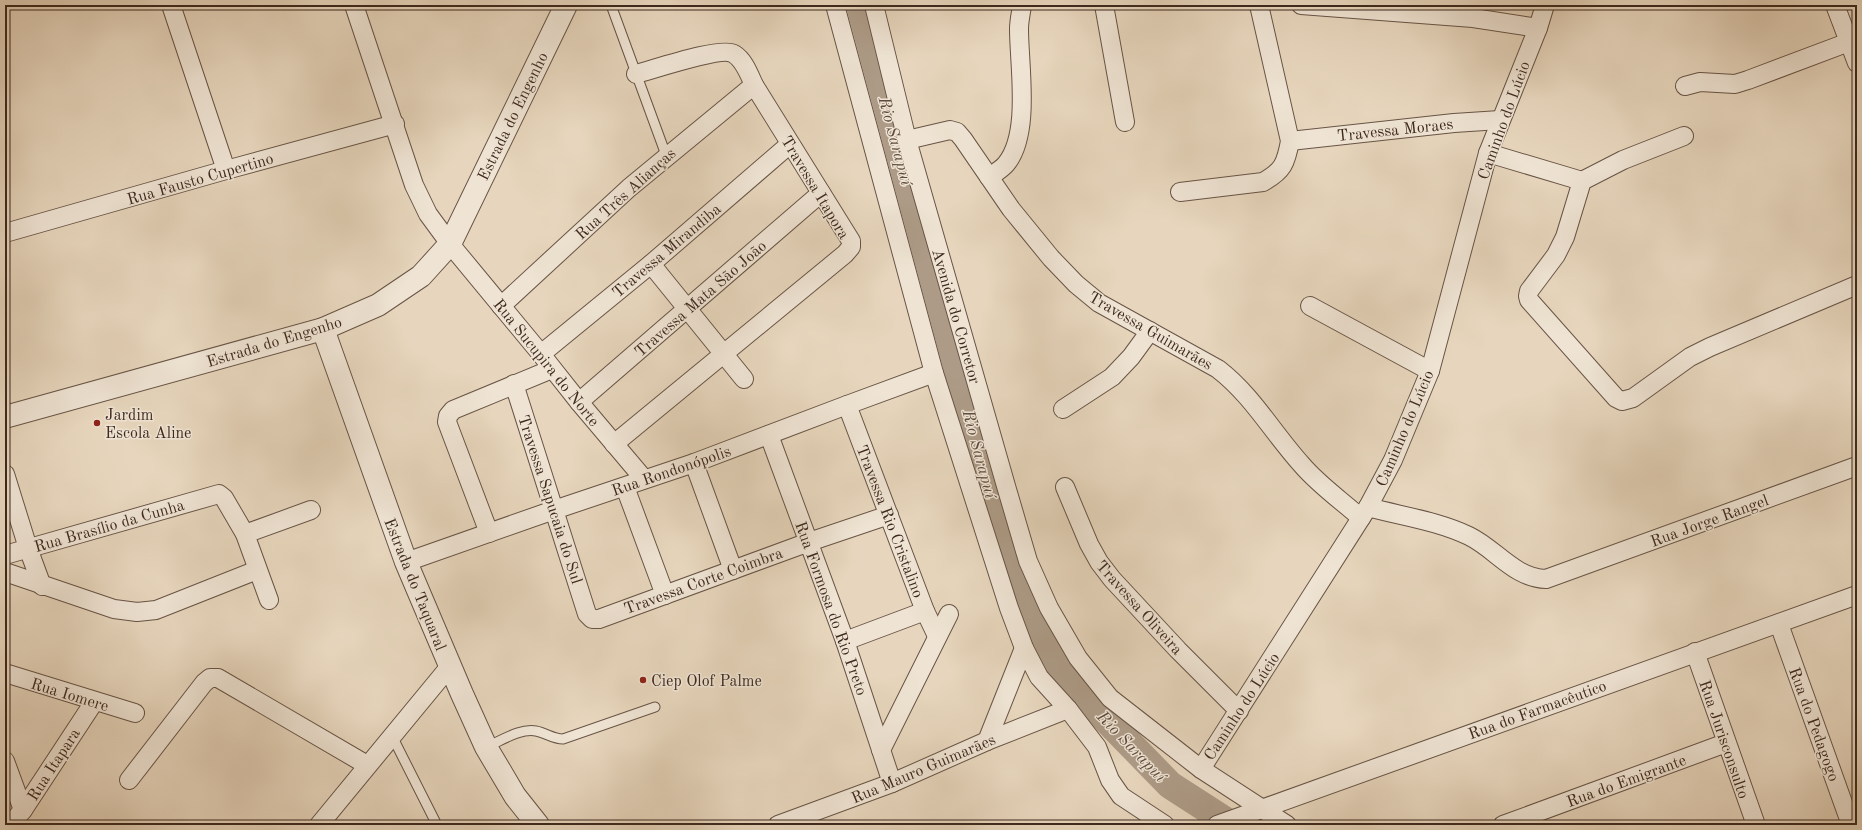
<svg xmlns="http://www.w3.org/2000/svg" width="1862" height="830" viewBox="0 0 1862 830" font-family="'Old Standard TT',serif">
  <rect width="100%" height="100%" fill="#e7d6bd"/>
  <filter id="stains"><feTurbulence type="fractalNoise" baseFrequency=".005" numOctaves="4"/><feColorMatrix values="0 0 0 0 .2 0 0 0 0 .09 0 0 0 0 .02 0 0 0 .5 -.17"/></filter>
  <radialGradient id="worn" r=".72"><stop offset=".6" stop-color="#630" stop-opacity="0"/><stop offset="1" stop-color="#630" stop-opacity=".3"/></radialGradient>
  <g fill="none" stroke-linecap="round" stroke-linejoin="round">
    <polyline stroke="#ad9b87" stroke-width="28" points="860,5 996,512 1023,602 1058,670 1170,785 1232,825"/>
    <g stroke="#685446" stroke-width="11">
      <g id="service">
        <polyline points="611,5 666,155"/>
        <polyline points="392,736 437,825"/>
        <path d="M486,747C501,741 520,728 536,731C546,733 553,739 563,739L655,707"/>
      </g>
    </g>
    <g stroke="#685446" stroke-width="20">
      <g id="minor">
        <polyline points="171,5 226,170"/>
        <polyline points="354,5 414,185 428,214 450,244 541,354 579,402 644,479"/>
        <polyline points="835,5 934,373 1009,608 1024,648 1039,677 1068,709 1097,747 1110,780 1121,796 1165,825"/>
        <polyline points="874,5 907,140 1006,486 1028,561 1049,608 1078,658 1110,698 1201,769 1287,825"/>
        <polyline points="1104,5 1125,122"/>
        <polyline points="1301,5 1473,18 1538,28"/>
        <polyline points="1835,5 1857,63"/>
        <polyline points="1685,86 1700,82 1735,84 1748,80 1849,42"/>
        <polyline points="1684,136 1623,160 1582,181 1565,237 1556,255 1529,291 1528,296 1529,300 1616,398 1622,401 1633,398 1690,357 1710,347 1857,285"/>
        <path d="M907,140L950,130L957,132L963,139L1011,209L1051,258L1076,284L1099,303L1218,369C1252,395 1273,433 1302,465C1319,485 1342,501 1361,518"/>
        <polyline points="1290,141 1454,123 1500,120"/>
        <polyline points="1488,153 1582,181"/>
        <path d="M989,177C995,173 1002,169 1006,164C1031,134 1019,66 1019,29C1019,21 1021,13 1022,5"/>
        <path d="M1180,192L1263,182C1283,171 1286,163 1290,141L1259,5"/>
        <polyline points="5,233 226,170 395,124"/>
        <polyline points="651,264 744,379"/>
        <polyline points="501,306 629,188 754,85"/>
        <polyline points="1310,306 1430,371"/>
        <polyline points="541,354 651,264 790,144"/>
        <polyline points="514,384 587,614 592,619 599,619 809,542 889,515"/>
        <polyline points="579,402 821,193"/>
        <polyline points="847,405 925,611 937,636"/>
        <polyline points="1063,409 1112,377 1131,357 1150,331"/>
        <polyline points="769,435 845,641 892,783"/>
        <path d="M614,444L845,254L851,247V241L754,85C749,74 744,60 734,54C722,46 652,70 636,74"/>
        <polyline points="694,463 733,570"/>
        <polyline points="5,474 28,548 42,586"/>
        <polyline points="625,487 665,595"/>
        <polyline points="1065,487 1089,544 1099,562 1112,579 1178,650 1239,711"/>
        <path d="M1368,507C1401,516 1438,521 1469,536C1496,549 1514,578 1546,579L1857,466"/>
        <polyline points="489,533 447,422 448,416 453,410 552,369"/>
        <polyline points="245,534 311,510"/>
        <polyline points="5,555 219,494 224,498 245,534 269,600"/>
        <polyline points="406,562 554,510 694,463 847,405 934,373"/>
        <polyline points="5,572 114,609 137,612 156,610 257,570"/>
        <polyline points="1779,624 1851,825"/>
        <polyline points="845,641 925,611"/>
        <polyline points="1695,652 1756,825"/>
        <polyline points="5,673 135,713"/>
        <polyline points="987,741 1024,648"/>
        <polyline points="881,750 949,614"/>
        <polyline points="5,761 23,810"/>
        <polyline points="1201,769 1368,507 1393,460 1430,371 1488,153 1538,28 1545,5"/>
        <polyline points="129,780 204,683 210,678 218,678 367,765"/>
        <polyline points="10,825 23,810 94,702"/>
        <polyline points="319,825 450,666"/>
        <polyline points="778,825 892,783 987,741 1068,709"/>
        <polyline points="1217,825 1857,595"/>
        <polyline points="1503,825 1726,743"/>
      </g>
    </g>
    <g stroke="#685446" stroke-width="24">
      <g id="tertiary">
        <polyline points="323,329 406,562 462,694 486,747 515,796 538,825"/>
        <polyline points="5,417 323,329 378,305 421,276 450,244 566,5"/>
      </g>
    </g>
    <use href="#service" stroke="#efe4d4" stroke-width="9"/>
    <use href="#minor" stroke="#efe4d4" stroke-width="18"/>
    <use href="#tertiary" stroke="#efe4d4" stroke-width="22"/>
  </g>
  <g fill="#8f2418" stroke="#efe4d4" stroke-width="1.5">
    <circle cx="97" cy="423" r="4"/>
    <circle cx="643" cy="680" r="4"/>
  </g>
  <g text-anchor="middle" stroke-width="3" stroke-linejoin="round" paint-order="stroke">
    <g font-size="16" fill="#3d291e" stroke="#efe4d4">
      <text transform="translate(512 116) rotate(-64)" y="6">Estrada do Engenho</text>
      <text transform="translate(1503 120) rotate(-70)" y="6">Caminho do Lúcio</text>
      <text transform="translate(1395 129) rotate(-6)" y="6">Travessa Moraes</text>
      <text transform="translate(200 178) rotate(-16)" y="6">Rua Fausto Cupertino</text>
      <text transform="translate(816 187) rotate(59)" y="6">Travessa Itapora</text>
      <text transform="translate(625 193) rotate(-42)" y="6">Rua Três Alianças</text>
      <text transform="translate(666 250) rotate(-40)" y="6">Travessa Mirandiba</text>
      <text transform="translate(700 298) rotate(-41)" y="6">Travessa Mata São João</text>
      <text transform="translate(957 316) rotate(74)" y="6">Avenida do Corretor</text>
      <text transform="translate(1151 330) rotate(30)" y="6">Travessa Guimarães</text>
      <text transform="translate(274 341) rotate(-17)" y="6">Estrada do Engenho</text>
      <text transform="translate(547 362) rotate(51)" y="6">Rua Sucupira do Norte</text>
      <text transform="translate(1404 428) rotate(-67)" y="6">Caminho do Lúcio</text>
      <text transform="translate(671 470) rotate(-19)" y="6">Rua Rondonópolis</text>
      <text transform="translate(551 499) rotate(72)" y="6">Travessa Sapucaia do Sul</text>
      <text transform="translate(1709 520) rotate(-20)" y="6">Rua Jorge Rangel</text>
      <text transform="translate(891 521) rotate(69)" y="6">Travessa Rio Cristalino</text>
      <text transform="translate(109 525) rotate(-16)" y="6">Rua Brasílio da Cunha</text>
      <text transform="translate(703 580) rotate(-20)" y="6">Travessa Corte Coimbra</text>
      <text transform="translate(416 584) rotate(68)" y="6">Estrada do Taquaral</text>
      <text transform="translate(1140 607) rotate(48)" y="6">Travessa Oliveira</text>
      <text transform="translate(832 608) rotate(70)" y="6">Rua Formosa do Rio Preto</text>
      <text transform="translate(70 694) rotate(17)" y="6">Rua Iomere</text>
      <text transform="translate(1241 706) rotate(-57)" y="6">Caminho do Lúcio</text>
      <text transform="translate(1537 709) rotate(-20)" y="6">Rua do Farmacêutico</text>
      <text transform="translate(1815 724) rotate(70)" y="6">Rua do Pedagogo</text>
      <text transform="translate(1725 739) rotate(71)" y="6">Rua Jurisconsulto</text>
      <text transform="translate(53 764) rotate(-57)" y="6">Rua Itapara</text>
      <text transform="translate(923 768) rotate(-23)" y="6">Rua Mauro Guimarães</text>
      <text transform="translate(1626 780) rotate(-20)" y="6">Rua do Emigrante</text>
    </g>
    <g font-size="16" fill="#3d291e" stroke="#efe4d4" text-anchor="start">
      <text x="105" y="420">Jardim<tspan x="105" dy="18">Escola Aline</tspan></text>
      <text x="651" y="686">Ciep Olof Palme</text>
    </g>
    <g font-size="17" font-style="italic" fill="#5f4b3e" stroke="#efe4d4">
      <text transform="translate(896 141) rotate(75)" y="6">Rio Sarapuí</text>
      <text transform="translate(980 454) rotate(75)" y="6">Rio Sarapuí</text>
      <text transform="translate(1132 746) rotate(46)" y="6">Rio Sarapuí</text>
    </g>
  </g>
  <rect width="1862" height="830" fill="none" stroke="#e7d6bd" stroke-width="20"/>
  <rect x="6" y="6" width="1850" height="818" fill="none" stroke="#3d291e" stroke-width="2"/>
  <rect x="10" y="10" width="1842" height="810" fill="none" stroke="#3d291e"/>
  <rect width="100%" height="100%" filter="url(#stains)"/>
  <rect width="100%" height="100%" fill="url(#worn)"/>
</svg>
